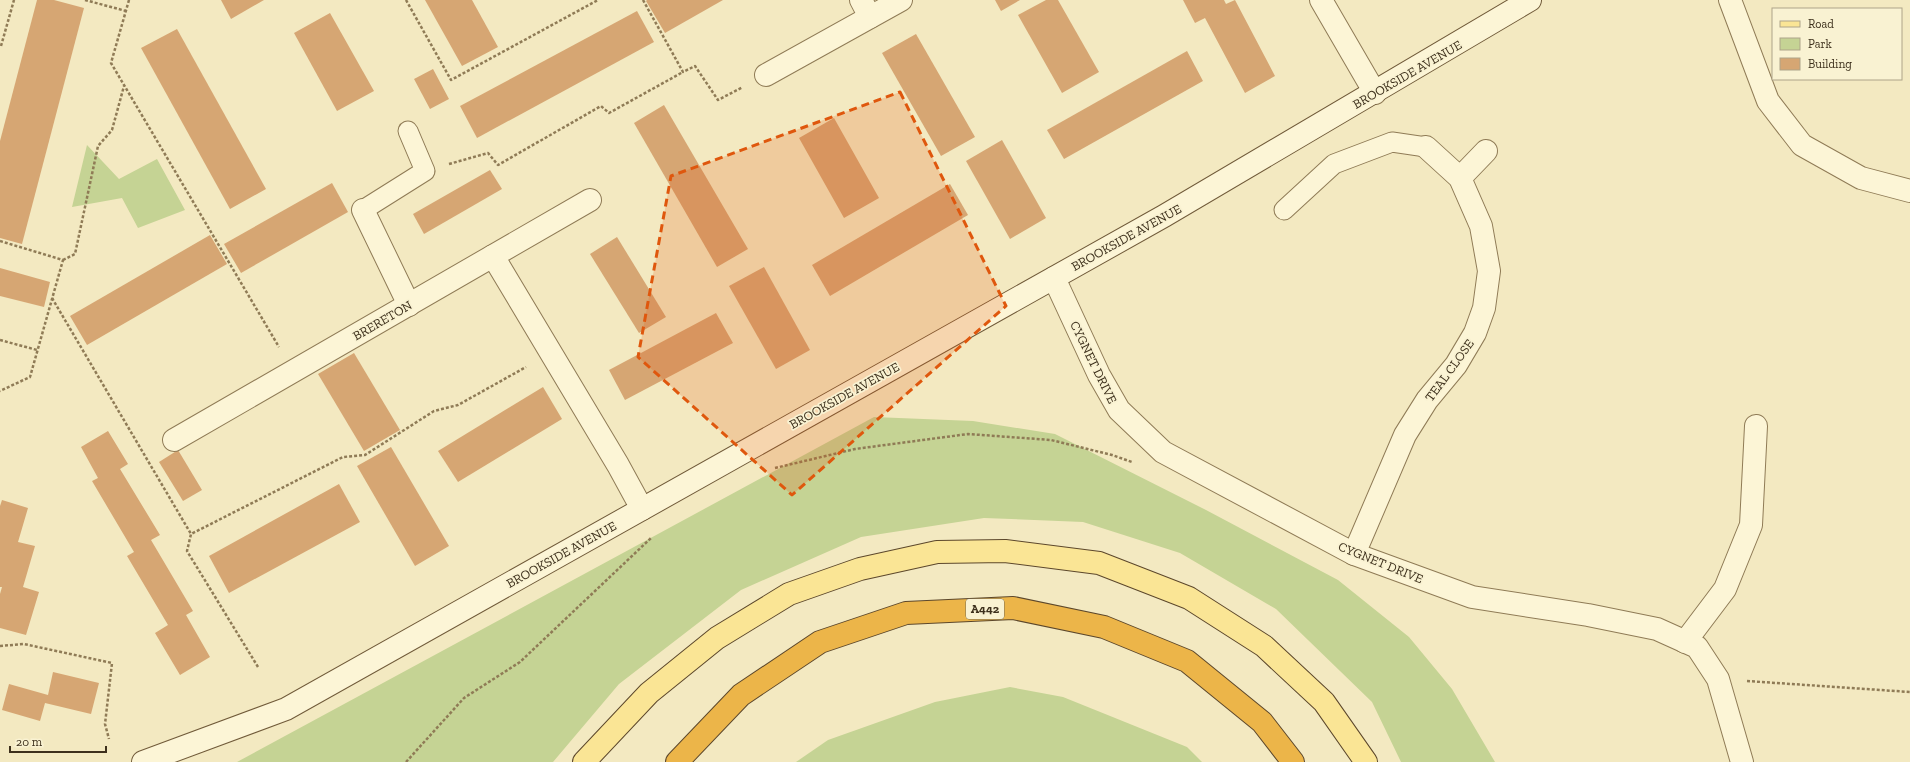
<svg xmlns="http://www.w3.org/2000/svg" width="1910" height="762" viewBox="0 0 1910 762" font-family="'Zilla Slab',serif">
  <rect width="100%" height="100%" fill="#f3e9c1"/>
  <g fill="#c5d394">
    <polygon points="87,145 119,179 157,159 185,210 138,228 122,198 72,207"/>
    <polygon points="874,417 973,421 1055,434 1206,510 1338,580 1409,637 1452,689 1495,762 1401,762 1372,702 1276,609 1180,553 1083,522 984,518 861,537 741,590 619,684 553,762 237,762"/>
    <polygon points="1010,687 1063,697 1187,747 1202,762 796,762 828,740 935,702"/>
  </g>
  <g fill="#d6a673">
    <polygon points="37,0 54,0 84,8 22,244 0,238 0,141"/>
    <polygon points="221,0 264,0 231,19"/>
    <polygon points="425,0 472,0 498,47 462,66"/>
    <polygon points="647,0 723,0 665,33 646,1"/>
    <polygon points="995,0 1020,0 1001,11"/>
    <polygon points="1046,0 1058,0 1099,72 1062,93 1018,15"/>
    <polygon points="1183,0 1224,0 1226,4 1235,0 1275,76 1245,93 1205,18 1195,23"/>
    <polygon points="637,11 654,42 477,138 460,106"/>
    <polygon points="330,13 374,91 337,111 294,33"/>
    <polygon points="177,29 266,189 230,209 141,48"/>
    <polygon points="916,34 975,137 941,156 882,53"/>
    <polygon points="1187,51 1203,81 1064,159 1047,130"/>
    <polygon points="433,69 449,99 430,109 414,79"/>
    <polygon points="664,105 748,249 717,267 634,123"/>
    <polygon points="834,118 879,198 844,218 799,138"/>
    <polygon points="1002,140 1046,218 1010,239 966,161"/>
    <polygon points="490,170 502,189 424,234 413,214"/>
    <polygon points="332,183 348,212 241,273 224,244"/>
    <polygon points="950,184 968,215 830,296 812,265"/>
    <polygon points="210,235 227,264 87,345 70,316"/>
    <polygon points="617,237 666,317 639,333 590,254"/>
    <polygon points="764,267 810,350 776,369 729,286"/>
    <polygon points="0,268 50,282 44,307 0,296"/>
    <polygon points="716,313 733,343 625,400 609,370"/>
    <polygon points="354,353 400,430 364,451 318,374"/>
    <polygon points="543,387 562,419 458,482 438,451"/>
    <polygon points="108,431 128,464 120,469 160,535 151,540 193,611 186,615 210,657 180,675 155,633 168,625 127,556 134,552 92,481 98,478 81,447"/>
    <polygon points="391,447 449,546 415,566 357,466"/>
    <polygon points="178,450 202,490 183,501 159,462"/>
    <polygon points="339,484 360,522 229,593 209,556"/>
    <polygon points="2,500 28,508 18,542 35,546 23,587 39,592 26,635 0,628 0,594 2,587 0,587 0,506"/>
    <polygon points="53,672 99,683 91,714 45,703 40,721 2,710 9,684 48,695"/>
  </g>
  <g fill="none" stroke-linecap="round" stroke-linejoin="round">
    <g stroke="#8f7b56" stroke-width="21">
      <g id="lane">
        <polyline points="363,210 425,171 408,131"/>
        <polyline points="1284,210 1334,164 1392,142 1426,147"/>
      </g>
    </g>
    <g stroke="#8f7b56" stroke-width="24">
      <g id="street">
        <polyline points="861,0 870,17"/>
        <polyline points="1321,0 1375,93"/>
        <polyline points="1730,0 1768,101 1802,145 1861,178 1910,191"/>
        <polyline points="766,75 901,0"/>
        <polyline points="1460,178 1486,151"/>
        <polyline points="363,210 409,305"/>
        <polyline points="493,256 618,465 642,509"/>
        <polyline points="1054,278 1099,375 1119,410 1163,452 1354,554 1472,597 1588,615 1657,629 1697,647 1718,679 1742,762"/>
        <polyline points="174,440 590,200"/>
        <polyline points="1354,554 1405,435 1427,400 1456,365 1475,333 1484,308 1489,271 1481,226 1460,178 1426,147"/>
        <polyline points="1685,642 1725,589 1751,525 1756,426"/>
      </g>
    </g>
    <g stroke="#715b3a" stroke-width="24">
      <polyline id="secondary" points="143,762 286,709 1164,216 1530,0"/>
    </g>
    <g stroke="#5c472b" stroke-width="24">
      <polyline id="primary" points="584,762 649,693 717,638 789,594 860,569 937,552 1005,551 1099,563 1189,598 1264,646 1324,702 1366,762"/>
    </g>
    <g stroke="#5c472b" stroke-width="24">
      <polyline id="highway" points="677,762 741,695 820,642 906,613 1013,608 1104,627 1187,661 1262,722 1293,762"/>
    </g>
    <g stroke="#8f7b56" stroke-width="2.5" stroke-dasharray="3 2" stroke-linecap="butt">
      <polyline points="85,0 126,11"/>
      <polyline points="129,0 111,63 279,347"/>
      <polyline points="406,0 451,80 598,0"/>
      <polyline points="643,0 683,72 695,66 718,100 743,87"/>
      <polyline points="1,46 14,0"/>
      <polyline points="449,164 488,153 498,165 601,106 609,113 683,72"/>
      <polyline points="0,241 63,260 30,377 0,391"/>
      <polyline points="63,260 75,254 98,146 112,130 124,86"/>
      <polyline points="52,298 191,534"/>
      <polyline points="0,340 37,350"/>
      <polyline points="775,468 855,449 968,434 1051,440 1112,455 1132,462"/>
      <polyline points="0,646 24,644 112,663 105,724 109,739"/>
      <polyline points="258,667 187,551 191,534 343,457 365,455 434,411 458,405 526,367"/>
      <polyline points="1747,681 1910,692"/>
      <polyline points="406,762 464,698 520,662 651,538"/>
    </g>
    <use href="#lane" stroke="#fcf5d6" stroke-width="19"/>
    <use href="#street" stroke="#fcf5d6" stroke-width="22"/>
    <use href="#secondary" stroke="#fcf5d6" stroke-width="22"/>
    <use href="#primary" stroke="#fae595" stroke-width="22"/>
    <use href="#highway" stroke="#ecb549" stroke-width="22"/>
  </g>
  <path fill="#df570d" fill-opacity="0.2" stroke="#df570d" stroke-width="3" stroke-dasharray="8 5" stroke-linejoin="round" d="M900,92L1006,306L792,495L638,357L671,176Z"/>
  <g text-anchor="middle" stroke-width="3.5" stroke-linejoin="round" paint-order="stroke">
    <rect fill="#f9f2d2" stroke="#756a53" stroke-width="1" x="966" y="599" width="38" height="20" rx="3"/>
    <g font-size="12" font-weight="bold" fill="#3d301c">
      <text x="985" y="613">A442</text>
    </g>
    <g font-size="13" fill="#3d301c" stroke="#f9f2d2">
      <text transform="translate(1407 74) rotate(-30)" y="5">BROOKSIDE AVENUE</text>
      <text transform="translate(1126 237) rotate(-29)" y="5">BROOKSIDE AVENUE</text>
      <text transform="translate(382 320) rotate(-30)" y="5">BRERETON</text>
      <text transform="translate(1094 362) rotate(64)" y="5">CYGNET DRIVE</text>
      <text transform="translate(1449 370) rotate(-54)" y="5">TEAL CLOSE</text>
      <text transform="translate(844 395) rotate(-29)" y="5">BROOKSIDE AVENUE</text>
      <text transform="translate(561 554) rotate(-29)" y="5">BROOKSIDE AVENUE</text>
      <text transform="translate(1381 562) rotate(22)" y="5">CYGNET DRIVE</text>
    </g>
  </g>
  <rect x="1772" y="8" width="130" height="72" fill="#f9f2d2" stroke="#aea489"/>
  <rect x="1780" y="21" width="20" height="6" fill="#fae595" stroke="#aea489"/>
  <text x="1808" y="28" font-size="12" fill="#3d301c">Road</text>
  <rect x="1780" y="38" width="20" height="12" fill="#c5d394" stroke="#aea489"/>
  <text x="1808" y="48" font-size="12" fill="#3d301c">Park</text>
  <rect x="1780" y="58" width="20" height="12" fill="#d6a673" stroke="#aea489"/>
  <text x="1808" y="68" font-size="12" fill="#3d301c">Building</text>
  <path d="M10 746v6h96v-6" fill="none" stroke="#3d301c" stroke-width="2"/>
  <text x="16" y="746" font-size="12" fill="#3d301c" stroke="#f9f2d2" stroke-width="3" paint-order="stroke">20 m</text>
</svg>
